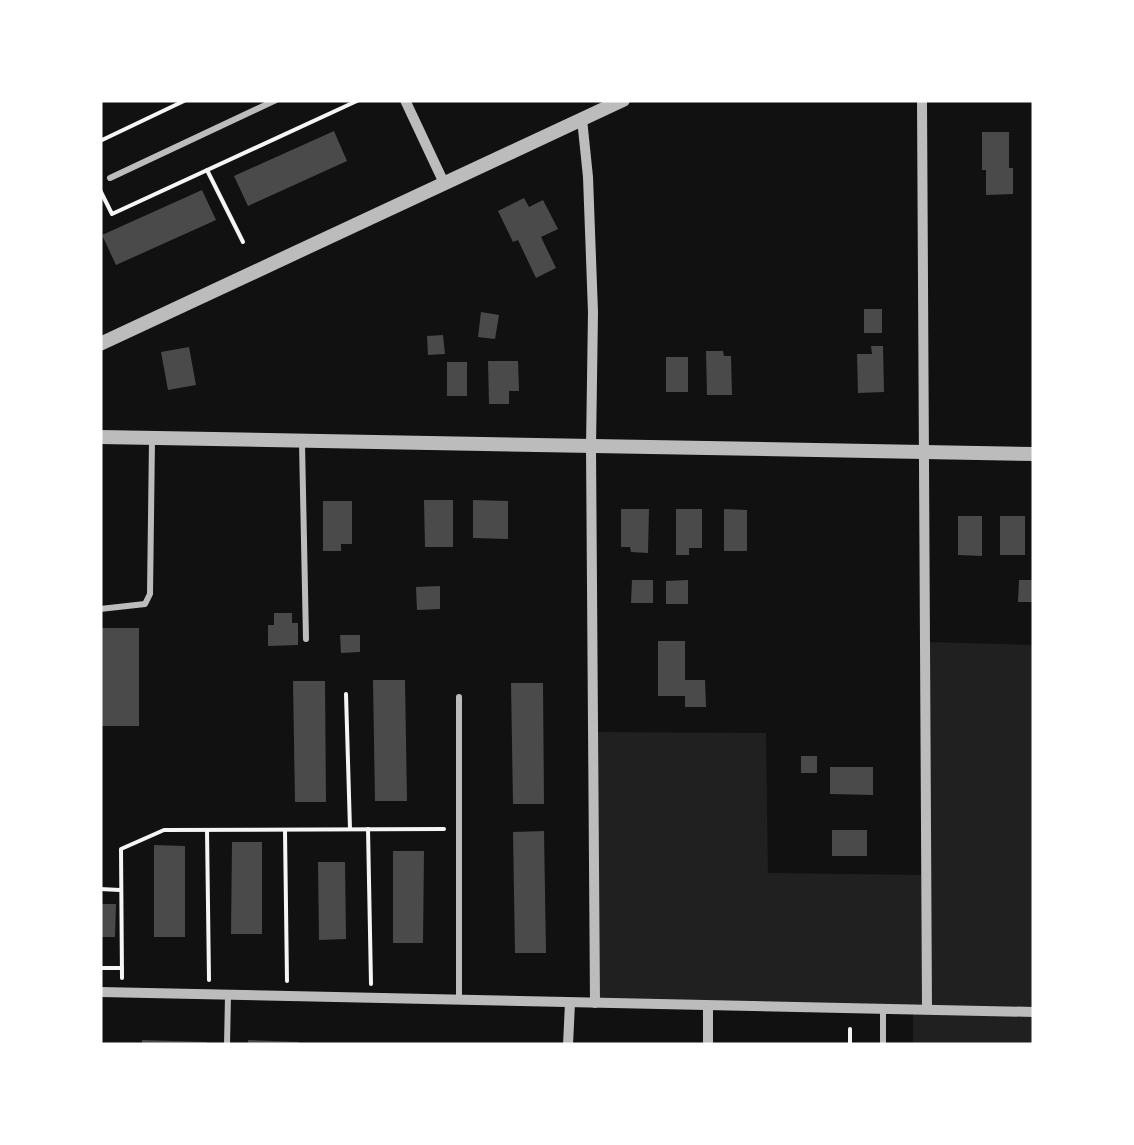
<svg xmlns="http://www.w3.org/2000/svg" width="1134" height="1145" viewBox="0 0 1134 1145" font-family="Merriweather,serif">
  <rect width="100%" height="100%" fill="#111"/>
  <polygon fill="#202020" points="925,642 1034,645 1034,1045 913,1045 913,1009 595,1003 593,732 766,733 768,873 926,875"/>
  <g fill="#4a4a4a">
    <polygon points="334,131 347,161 248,206 234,176"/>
    <polygon points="982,132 1009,132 1009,168 1013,168 1013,194 986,195 986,170 982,170"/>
    <polygon points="202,190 216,220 116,265 102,235"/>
    <polygon points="524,198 529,207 543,200 558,229 541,237 556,268 536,278 518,240 513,242 498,211"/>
    <rect x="864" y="309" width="18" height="24"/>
    <polygon points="481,312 499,315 495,339 478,337"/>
    <polygon points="443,335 445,354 428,355 427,336"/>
    <polygon points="871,346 883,346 884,392 858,393 857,354 872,354"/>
    <polygon points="189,347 196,385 168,390 161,352"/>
    <polygon points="706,351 723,351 724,356 731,356 732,395 707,395"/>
    <rect x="666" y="357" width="22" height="35"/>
    <polygon points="488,361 518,361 519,391 509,391 509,404 489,404"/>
    <rect x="447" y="362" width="20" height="34"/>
    <polygon points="424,500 453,500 453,547 425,547"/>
    <polygon points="473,500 508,501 508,539 473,538"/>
    <polygon points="323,501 352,501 352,544 341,544 341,551 323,551"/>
    <polygon points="621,509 649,509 648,553 631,552 630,547 621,547"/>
    <polygon points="676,509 702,509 702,548 689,548 689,555 676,555"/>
    <polygon points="724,509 747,510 747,551 724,551"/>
    <polygon points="958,516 982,516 982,556 958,555"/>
    <rect x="1000" y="516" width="25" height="39"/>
    <polygon points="632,580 653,580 653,603 631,603"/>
    <polygon points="688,580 688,604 666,604 666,581"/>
    <polygon points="1019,580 1034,580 1034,602 1018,602"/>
    <polygon points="440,586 440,609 417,610 416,587"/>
    <polygon points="274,613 292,613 292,623 298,623 298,645 268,646 268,625 274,625"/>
    <rect x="100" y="628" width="39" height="98"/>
    <polygon points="340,635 360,635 360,652 341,653"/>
    <polygon points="658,641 685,641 685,680 705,680 706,707 685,707 685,696 658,696"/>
    <polygon points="373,680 405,680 407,801 375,801"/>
    <polygon points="293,681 325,681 326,802 295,802"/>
    <polygon points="511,683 543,683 544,804 513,804"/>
    <rect x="801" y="756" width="16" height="17"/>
    <polygon points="830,767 873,767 873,795 830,794"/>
    <rect x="832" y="830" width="35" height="26"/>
    <polygon points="544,831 546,953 515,953 513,832"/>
    <polygon points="232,842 262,842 262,934 231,934"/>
    <polygon points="154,845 185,846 185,937 154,937"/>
    <polygon points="393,851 424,851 423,943 393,943"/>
    <polygon points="318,862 345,862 346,939 319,940"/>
    <polygon points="100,904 116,904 115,937 100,937"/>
    <polygon points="142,1040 207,1042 207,1045 142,1045"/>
    <polygon points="248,1040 299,1042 299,1045 248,1045"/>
  </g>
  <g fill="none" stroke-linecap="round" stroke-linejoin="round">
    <g stroke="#f5f5f5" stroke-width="4">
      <polyline points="100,141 186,100"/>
      <polyline points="207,170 243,242"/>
      <polyline points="100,190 112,214 359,100"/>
      <polyline points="346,694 350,829"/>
      <polyline points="368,829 371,984"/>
      <polyline points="207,830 209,980"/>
      <polyline points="285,831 287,981"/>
      <polyline points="100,889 120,890"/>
      <polyline points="100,968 122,968"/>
      <polyline points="122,978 121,849 164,830 444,829"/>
      <polyline points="850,1029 850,1045"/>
    </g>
    <g stroke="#bcbcbc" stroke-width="6">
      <polyline points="110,178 276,100"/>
      <polyline points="302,443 306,639"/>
      <polyline points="100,609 145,604 150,594 152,440"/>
      <polyline points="459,697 459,999"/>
      <polyline points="883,1010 883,1045"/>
      <polyline points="227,1045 228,996"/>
    </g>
    <g stroke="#bcbcbc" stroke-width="10">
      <polyline points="405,100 444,183"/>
      <polyline points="922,100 927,1009"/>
      <polyline points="582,119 588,177 593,312 591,447 595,1003"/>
      <polyline points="100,992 1034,1012"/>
      <polyline points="708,1006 708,1045"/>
      <polyline points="568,1045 570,1003"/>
    </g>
    <g stroke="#bcbcbc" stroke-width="14">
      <polyline points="100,344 623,100"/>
      <polyline points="100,437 1034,454"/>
    </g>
  </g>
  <rect width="1134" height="1145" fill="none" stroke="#ffffff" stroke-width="205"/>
</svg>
